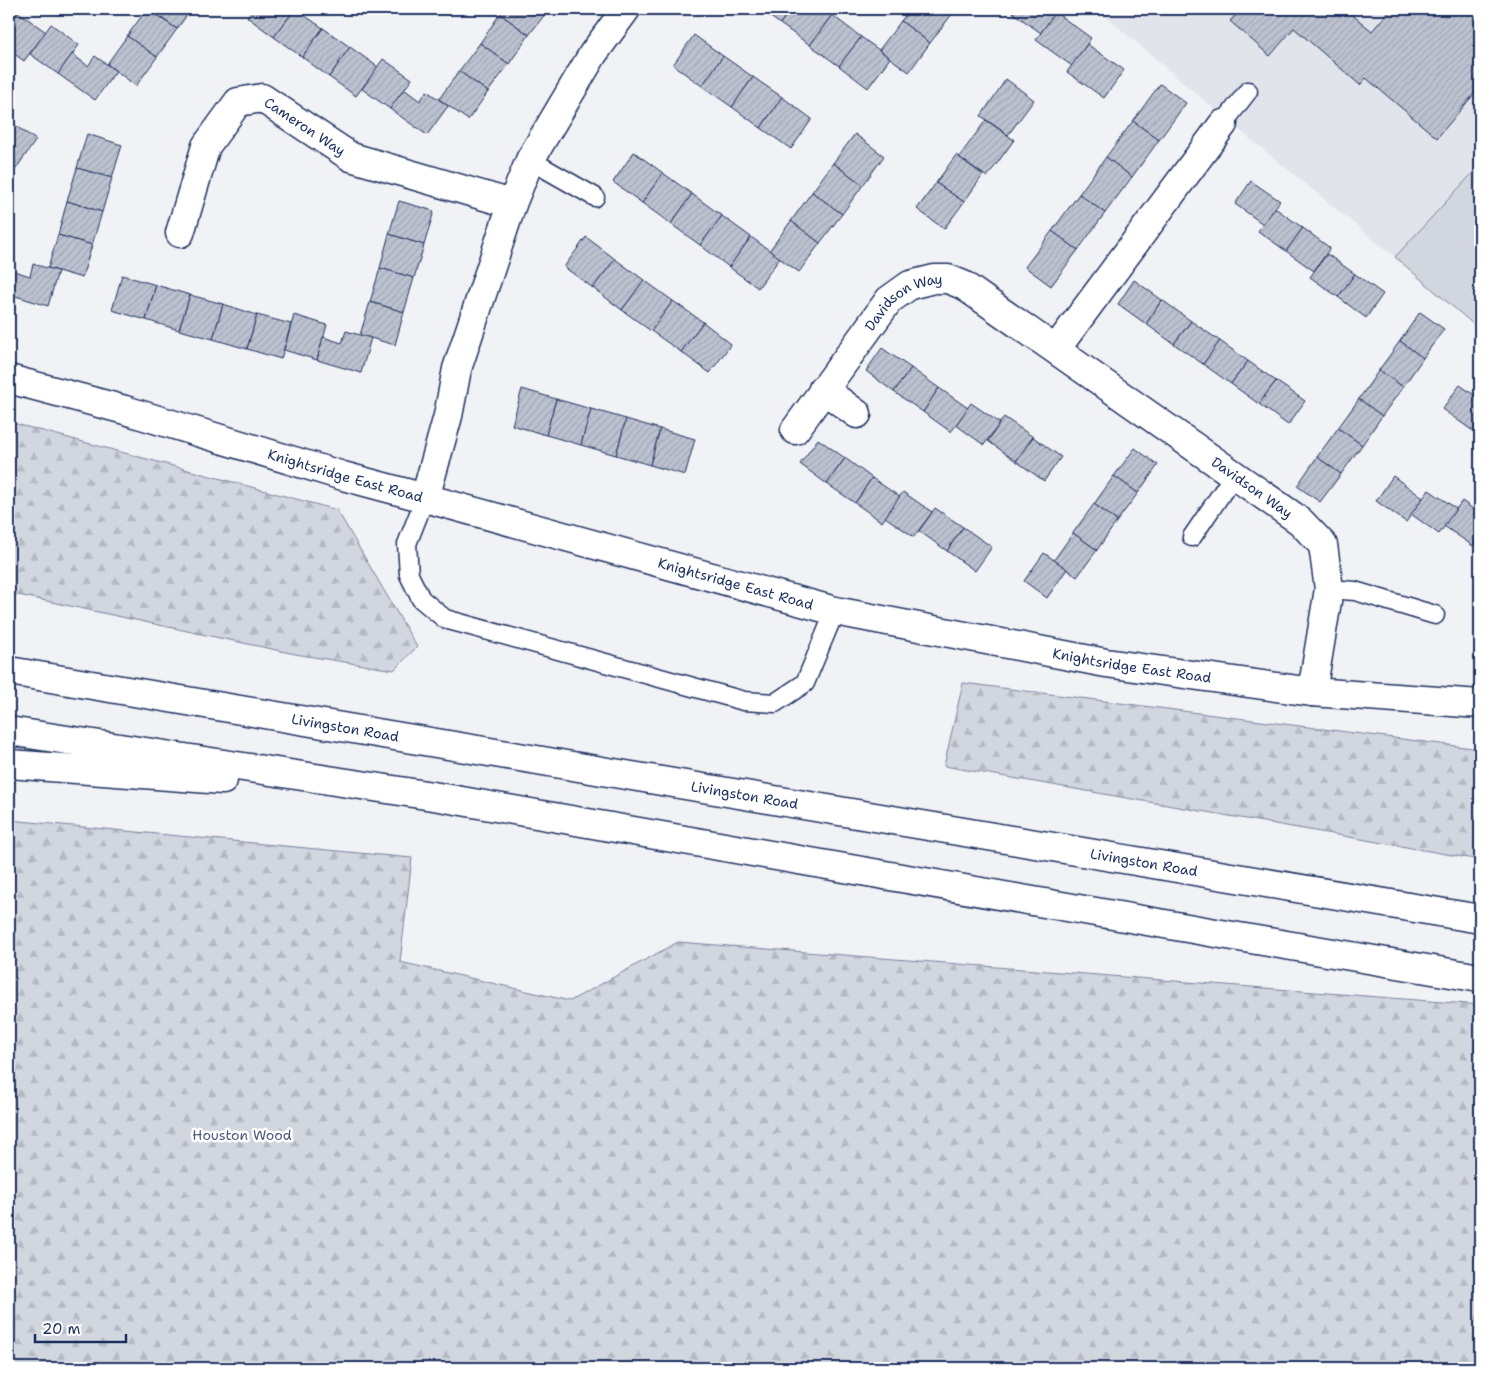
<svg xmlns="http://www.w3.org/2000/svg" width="1489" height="1377" viewBox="0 0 1489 1377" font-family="'Shantell Sans',sans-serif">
  <defs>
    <pattern id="forest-firs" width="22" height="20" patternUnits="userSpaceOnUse" patternTransform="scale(1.25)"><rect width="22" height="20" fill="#d2d6df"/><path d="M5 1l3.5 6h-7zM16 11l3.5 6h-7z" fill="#b4b8c2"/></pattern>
    <pattern id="building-hatch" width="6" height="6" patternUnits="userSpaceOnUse" patternTransform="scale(1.25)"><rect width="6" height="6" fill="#bcc2d0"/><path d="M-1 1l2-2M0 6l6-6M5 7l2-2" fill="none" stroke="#a1a7b5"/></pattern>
  </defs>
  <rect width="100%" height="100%" fill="#f1f2f5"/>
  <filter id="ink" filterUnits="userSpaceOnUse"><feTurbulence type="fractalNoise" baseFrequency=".02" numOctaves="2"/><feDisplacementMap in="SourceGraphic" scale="10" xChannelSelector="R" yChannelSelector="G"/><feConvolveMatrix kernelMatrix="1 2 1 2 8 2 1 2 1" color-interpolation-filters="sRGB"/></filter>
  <g filter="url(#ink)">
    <polygon fill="#e1e4ea" points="1097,9 1480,9 1480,165 1395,257 1226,119"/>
    <polygon fill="#d2d6df" stroke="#76829e" points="1480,165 1480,330 1395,257"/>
    <g fill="url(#forest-firs)" stroke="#76829e">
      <polygon points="9,422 337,510 417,647 394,670 295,654 9,593"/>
      <polygon points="963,683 1480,749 1480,860 944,766"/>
      <polygon points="9,820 412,858 400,962 570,1001 678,942 1480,1005 1480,1368 9,1368"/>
    </g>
    <g fill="url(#building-hatch)" stroke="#1b2f5e">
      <polygon points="9,9 13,9 18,12 9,25"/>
      <polygon points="147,9 177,29 157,57 127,36"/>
      <polygon points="149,9 191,9 177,29"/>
      <polygon points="253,9 295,9 274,37 247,17"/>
      <polygon points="295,9 323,28 302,57 274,37"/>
      <polygon points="504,9 549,9 529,35 500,14"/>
      <polygon points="760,9 791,9 780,24"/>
      <polygon points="791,9 823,9 832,15 810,45 780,24"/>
      <polygon points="910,9 945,9 952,14 930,43 901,21"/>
      <polygon points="1015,9 1056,9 1057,10 1041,33 1013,13"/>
      <polygon points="1241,9 1345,9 1372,31 1391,9 1466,9 1480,21 1480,87 1437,138 1366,78 1360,85 1294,28 1270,56 1230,21"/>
      <polygon points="18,12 46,32 24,61 9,50 9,25"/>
      <polygon points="1055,12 1091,38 1072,66 1036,40"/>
      <polygon points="500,14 529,35 509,64 480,43"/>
      <polygon points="832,15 861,37 839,66 810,45"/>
      <polygon points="901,21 930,43 909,72 879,50"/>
      <polygon points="51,24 79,45 58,74 30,54"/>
      <polygon points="323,28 350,47 329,77 302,57"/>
      <polygon points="694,35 723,56 702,86 673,65"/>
      <polygon points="127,36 157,57 136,86 107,64"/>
      <polygon points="861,37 890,58 868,88 839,66"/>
      <polygon points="480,43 509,64 488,92 459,71"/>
      <polygon points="1087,44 1124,70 1104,98 1067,72"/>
      <polygon points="350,47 378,67 356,96 329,77"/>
      <polygon points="72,54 88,66 95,56 116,71 95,100 58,74"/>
      <polygon points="723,56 753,77 732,107 702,86"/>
      <polygon points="383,59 412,79 390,109 362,89"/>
      <polygon points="459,71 488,92 468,120 439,99"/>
      <polygon points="753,77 782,97 761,128 732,107"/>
      <polygon points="1006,79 1034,100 1008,135 981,116"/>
      <polygon points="1160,84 1186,103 1159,140 1133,121"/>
      <polygon points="404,89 420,101 427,91 448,106 427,135 390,109"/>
      <polygon points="782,97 812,119 791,149 761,128"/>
      <polygon points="986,120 1014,140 987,177 959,157"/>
      <polygon points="9,121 36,140 15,170 9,165"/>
      <polygon points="1133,121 1159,140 1132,177 1106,157"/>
      <polygon points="87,134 122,145 112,178 77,168"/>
      <polygon points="855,134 884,156 863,185 833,163"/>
      <polygon points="634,152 663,173 642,203 613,182"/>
      <polygon points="956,155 983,175 964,202 936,183"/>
      <polygon points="1106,157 1132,177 1105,213 1079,194"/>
      <polygon points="833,163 863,185 842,214 812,192"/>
      <polygon points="77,168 112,178 102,212 67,201"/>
      <polygon points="663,173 692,194 671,224 642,203"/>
      <polygon points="1251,181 1280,201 1263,224 1235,204"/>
      <polygon points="936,183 964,202 944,229 917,209"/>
      <polygon points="812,192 842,214 820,243 791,221"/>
      <polygon points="692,194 722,216 700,245 671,224"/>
      <polygon points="1079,194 1105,213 1078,250 1052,231"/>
      <polygon points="67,201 102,212 92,245 58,235"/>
      <polygon points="399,201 434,211 424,245 389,234"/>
      <polygon points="1275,208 1303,228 1286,251 1258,231"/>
      <polygon points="722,216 751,237 729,267 700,245"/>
      <polygon points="791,221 820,243 799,272 769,251"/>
      <polygon points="1303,228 1330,248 1314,271 1286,251"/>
      <polygon points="1052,231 1078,250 1051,286 1025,267"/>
      <polygon points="389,234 424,245 414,278 380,268"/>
      <polygon points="58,235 92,245 82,278 48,268"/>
      <polygon points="586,237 615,259 593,288 564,267"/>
      <polygon points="751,237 780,258 758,288 729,267"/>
      <polygon points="1327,254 1355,274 1338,297 1310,277"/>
      <polygon points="9,257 15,258 9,278"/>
      <polygon points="615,259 644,280 622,310 593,288"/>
      <polygon points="33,264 58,271 48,306 9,294 9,278 11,270 30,276"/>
      <polygon points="380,268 414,278 404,312 370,302"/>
      <polygon points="1355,274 1383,294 1366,318 1338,297"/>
      <polygon points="122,275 156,285 146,320 112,310"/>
      <polygon points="644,280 673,301 651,331 622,310"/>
      <polygon points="1134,280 1162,300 1146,324 1118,304"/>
      <polygon points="156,285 190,295 179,330 146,320"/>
      <polygon points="190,295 223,304 213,339 179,330"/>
      <polygon points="1162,300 1191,321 1174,344 1146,324"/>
      <polygon points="673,301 703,322 681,352 651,331"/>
      <polygon points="370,302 404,312 395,345 360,335"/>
      <polygon points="223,304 257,315 247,349 213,339"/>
      <polygon points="1420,312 1444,329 1423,358 1400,341"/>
      <polygon points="257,315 291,324 281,359 247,349"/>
      <polygon points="294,315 327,325 317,360 284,350"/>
      <polygon points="1191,321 1220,341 1203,364 1174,344"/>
      <polygon points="703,322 731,344 710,373 681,352"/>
      <polygon points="346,331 371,338 361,373 317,360 323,337 342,343"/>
      <polygon points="1220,341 1248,361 1231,384 1203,364"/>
      <polygon points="1400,341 1423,358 1403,387 1379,370"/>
      <polygon points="882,348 911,368 894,392 866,371"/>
      <polygon points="1248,361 1276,381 1259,404 1231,384"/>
      <polygon points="911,368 939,388 923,412 894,392"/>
      <polygon points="1379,370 1403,387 1382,416 1359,399"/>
      <polygon points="1276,381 1305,401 1288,425 1259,404"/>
      <polygon points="1460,385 1480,399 1480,419 1473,431 1442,409"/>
      <polygon points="939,388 968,408 951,432 923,412"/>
      <polygon points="522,389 556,399 546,435 512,425"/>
      <polygon points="556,399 591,409 581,445 546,435"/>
      <polygon points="1359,399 1382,416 1362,445 1338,428"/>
      <polygon points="971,403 1000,423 984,445 956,425"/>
      <polygon points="591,409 626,419 616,455 581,445"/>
      <polygon points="1004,417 1033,437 1016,461 988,441"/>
      <polygon points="626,419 660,429 650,465 616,455"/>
      <polygon points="1338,428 1362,445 1341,474 1317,457"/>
      <polygon points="660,429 695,439 685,475 650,465"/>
      <polygon points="1033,437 1061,457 1044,481 1016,461"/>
      <polygon points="818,439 845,458 827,484 800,464"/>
      <polygon points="1135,448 1158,465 1138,493 1114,476"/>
      <polygon points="1317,457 1341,474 1320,502 1297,486"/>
      <polygon points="845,458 872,478 855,503 827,484"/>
      <polygon points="1114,476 1138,493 1117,521 1094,504"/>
      <polygon points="1393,476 1423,498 1406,522 1376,501"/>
      <polygon points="872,478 900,497 882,522 855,503"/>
      <polygon points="1429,490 1457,509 1439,534 1411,514"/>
      <polygon points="903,492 932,512 914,537 885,517"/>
      <polygon points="1462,501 1480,514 1480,535 1473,546 1444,526"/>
      <polygon points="1094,504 1117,521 1097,550 1073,533"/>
      <polygon points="935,508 963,527 947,551 919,531"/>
      <polygon points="963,527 992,547 975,571 947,551"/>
      <polygon points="1073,533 1097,550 1077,577 1054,560"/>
      <polygon points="1044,553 1067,569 1047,598 1024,581"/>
    </g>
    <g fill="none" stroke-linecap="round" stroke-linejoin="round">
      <g stroke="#1b2f5e" stroke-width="21">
        <g id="service">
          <polyline points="1223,124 1248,91"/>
          <polyline points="530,160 595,197"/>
          <polyline points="425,498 407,544 409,575 421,599 445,619 744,701 775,703 805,683 835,611"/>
          <polyline points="1192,537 1234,475"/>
          <polyline points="1329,589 1355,591 1435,615"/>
        </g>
      </g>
      <g stroke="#1b2f5e" stroke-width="31">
        <g id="minor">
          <path id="s1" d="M180,233L206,146L238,102L262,98L351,157L512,204"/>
          <polyline points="1056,349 1223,124"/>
          <polyline points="823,389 857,414"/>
          <path id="s2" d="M795,430L889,300L910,285L934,279H948L963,285L1300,521L1323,545L1329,589L1312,692"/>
          <polyline points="425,498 448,416 457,369 512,204 530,160 593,54 626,9"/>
        </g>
      </g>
      <g stroke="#1b2f5e" stroke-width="31">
        <g id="tertiary">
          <path id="s3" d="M9,379L125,410L343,476L425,498L835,611L1106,663L1312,692L1480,704"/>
        </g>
      </g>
      <g stroke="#1b2f5e" stroke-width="31">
        <g id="primary">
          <path id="s4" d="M9,671L1480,919"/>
          <polyline points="9,731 439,797 1233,936 1480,978"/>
          <polyline points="9,764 223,780"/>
        </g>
      </g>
      <use href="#service" stroke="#fff" stroke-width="18"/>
      <use href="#minor" stroke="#fff" stroke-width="28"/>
      <use href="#tertiary" stroke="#fff" stroke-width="28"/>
      <use href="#primary" stroke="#fff" stroke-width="28"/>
    </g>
  </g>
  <g text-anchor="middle" stroke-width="5" stroke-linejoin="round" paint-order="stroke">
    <g font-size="14" fill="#1b2f5e" stroke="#fff">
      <text dy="5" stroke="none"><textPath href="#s1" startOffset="221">Cameron Way</textPath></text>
      <text dy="5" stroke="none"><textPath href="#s2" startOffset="172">Davidson Way</textPath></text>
      <text dy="5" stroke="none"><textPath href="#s3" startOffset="350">Knightsridge East Road</textPath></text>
      <text dy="5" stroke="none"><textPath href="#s2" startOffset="594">Davidson Way</textPath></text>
      <text dy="5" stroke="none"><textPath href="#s3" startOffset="755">Knightsridge East Road</textPath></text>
      <text dy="5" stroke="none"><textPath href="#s3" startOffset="1160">Knightsridge East Road</textPath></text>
      <text dy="5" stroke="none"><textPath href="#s4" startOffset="341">Livingston Road</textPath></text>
      <text dy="5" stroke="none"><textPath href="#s4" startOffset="746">Livingston Road</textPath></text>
      <text dy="5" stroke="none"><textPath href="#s4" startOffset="1151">Livingston Road</textPath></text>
    </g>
    <g font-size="14" fill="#49597e" stroke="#fff">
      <text x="242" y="1140">Houston Wood</text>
    </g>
  </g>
  <rect width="1489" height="1377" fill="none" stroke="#fff" stroke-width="30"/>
  <rect x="15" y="15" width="1459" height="1347" fill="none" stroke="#1b2f5e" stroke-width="2" filter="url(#ink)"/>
  <path d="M35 1334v8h91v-8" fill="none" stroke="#1b2f5e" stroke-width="2.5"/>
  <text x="42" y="1334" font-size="15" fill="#1b2f5e" stroke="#ffffff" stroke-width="4" paint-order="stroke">20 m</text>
</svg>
